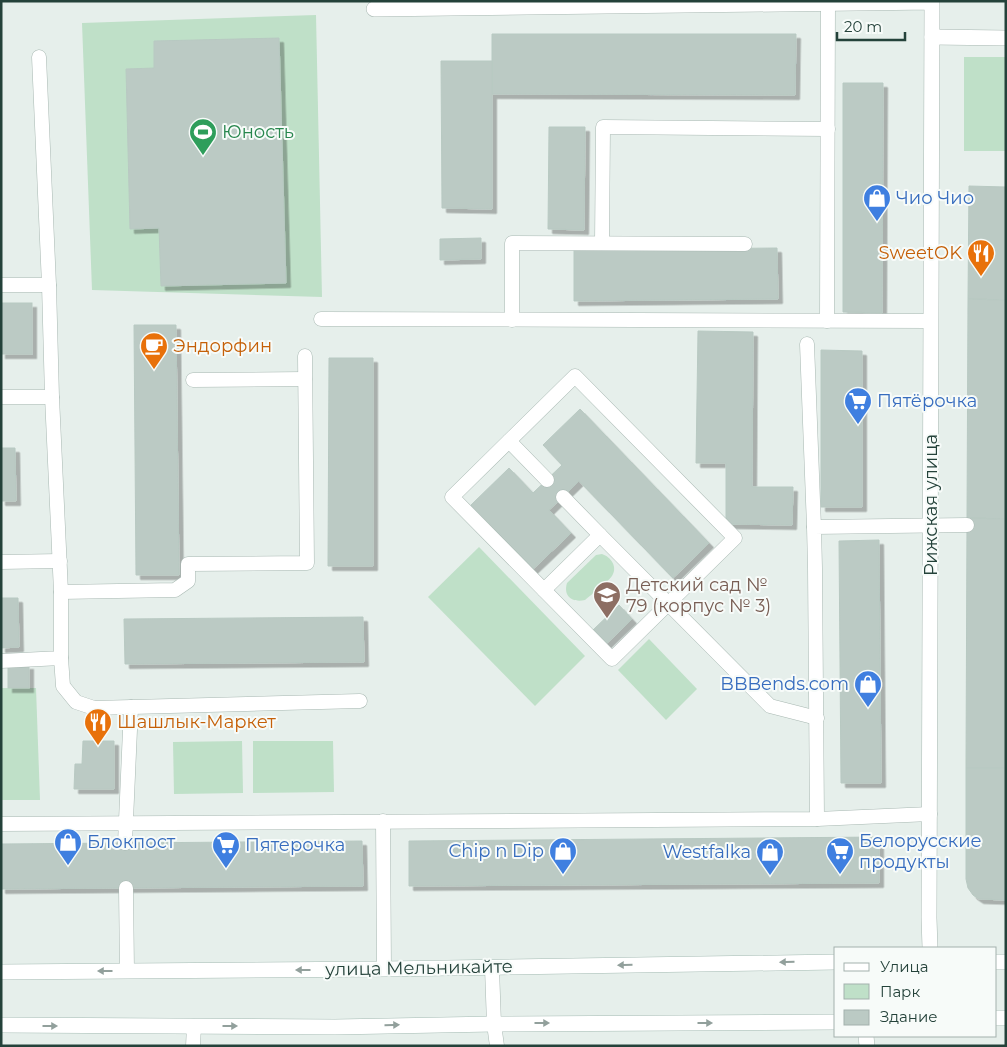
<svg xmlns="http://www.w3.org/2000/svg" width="1007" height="1047" viewBox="0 0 1007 1047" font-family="Montserrat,sans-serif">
  <defs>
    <filter id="shadow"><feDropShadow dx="4.5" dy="4.5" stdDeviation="0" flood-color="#0004"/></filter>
  </defs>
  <rect width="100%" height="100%" fill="#e6efeb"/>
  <g fill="#bfe0c8">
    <polygon points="316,15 322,297 92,290 82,23"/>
    <rect x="964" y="57" width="42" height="94"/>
    <polygon points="479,547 585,656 535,706 428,597"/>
    <path d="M602,554C611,557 618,567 612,576C607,583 592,594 585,600C572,603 563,596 567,583L596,555Z"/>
    <polygon points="649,639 697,689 666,720 618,670"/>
    <polygon points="1,688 36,688 40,800 1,800"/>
    <polygon points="242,741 243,793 174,794 173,742"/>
    <polygon points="253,741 333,741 334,792 253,793"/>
  </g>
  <g fill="#bbcac4" stroke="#b8c9c2" filter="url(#shadow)">
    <polygon points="492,34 796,34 795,95 492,94"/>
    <polygon points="279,38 286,283 161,286 159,228 130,229 126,69 154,68 154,41"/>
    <polygon points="441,61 492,61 492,209 442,208"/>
    <polygon points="843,83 883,83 882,313 843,312"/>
    <polygon points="549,127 585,127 584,230 548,229"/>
    <polygon points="969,186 1006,187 1006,300 968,299"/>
    <polygon points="481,238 481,259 440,260 440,239"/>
    <polygon points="777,248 778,299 574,301 574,250"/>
    <polygon points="968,299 1006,300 1006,519 967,518"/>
    <rect x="1" y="303" width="31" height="51"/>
    <polygon points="134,325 176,325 179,575 136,575"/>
    <polygon points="698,331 753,332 752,487 793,487 792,525 726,524 726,463 696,463"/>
    <polygon points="821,350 862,351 862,507 821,507"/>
    <polygon points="329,358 373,358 373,566 328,566"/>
    <polygon points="580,409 709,543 673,578 579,481 549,510 571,533 533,569 471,505 509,468 533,493 562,465 543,445"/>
    <polygon points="1,448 15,448 16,501 1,501"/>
    <polygon points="967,518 1006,519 1006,768 966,768"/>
    <polygon points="879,540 881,783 841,783 839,541"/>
    <polygon points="1,598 18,598 19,647 1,648"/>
    <polygon points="619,605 632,619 606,644 593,630"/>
    <polygon points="363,617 364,662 125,664 124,619"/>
    <rect x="8" y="665" width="21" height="23"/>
    <polygon points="83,741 114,741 114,789 74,789 75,764 82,764"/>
    <polygon points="966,768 1006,768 1006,900 979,899 973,895 968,888 966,879"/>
    <polygon points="879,837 879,883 409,886 409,841"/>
    <polygon points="362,841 363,886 1,889 1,844"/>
  </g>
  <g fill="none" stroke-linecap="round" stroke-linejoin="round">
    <g stroke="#a8b8b2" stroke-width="15">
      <g id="lane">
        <polyline points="602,243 603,127 828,129"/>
        <polyline points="1,285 49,285"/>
        <polyline points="321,319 931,321"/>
        <polyline points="512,320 512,243 745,244"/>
        <polyline points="827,321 828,3"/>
        <polyline points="807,344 814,527"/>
        <polygon points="575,376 735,538 612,659 452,497"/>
        <polyline points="193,380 305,379"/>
        <polyline points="1,397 52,397"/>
        <polyline points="509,441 547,480"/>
        <polyline points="563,497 600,535"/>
        <polyline points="1,562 60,561"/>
        <polyline points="544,590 600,535 770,706 817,718"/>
        <polyline points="61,592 175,590 188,581 188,564 307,563 305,356"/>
        <polyline points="61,658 63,686 76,702 94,708 360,701"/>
        <polyline points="1,661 61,658 61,592 52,397 49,285 39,57"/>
        <polyline points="817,819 815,568 814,527 967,525"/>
        <polyline points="383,821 384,969"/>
        <polyline points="1,824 817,819 930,814"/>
        <polyline points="125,843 131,707"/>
        <polyline points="126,888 127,971"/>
        <polyline points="492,968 494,1024 497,1046"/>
        <polyline points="193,1046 194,1026"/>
      </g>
    </g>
    <g stroke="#a8b8b2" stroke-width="16">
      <g id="street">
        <polyline points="374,9 932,2 929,918 930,948"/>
        <polyline points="932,37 1006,38"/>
        <polyline points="866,1036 867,1046"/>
      </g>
    </g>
    <g stroke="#a4bbb3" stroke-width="16">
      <g id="secondary">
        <polyline points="996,962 1006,962"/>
        <polyline points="1,972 384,969 836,962"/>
        <polyline points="996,1018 1006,1018"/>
        <polyline points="1,1025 335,1027 494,1024 836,1022"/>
      </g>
    </g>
    <use href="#lane" stroke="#fff" stroke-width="14"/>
    <use href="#street" stroke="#fff" stroke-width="15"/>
    <use href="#secondary" stroke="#fff" stroke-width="15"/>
  </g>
  <defs><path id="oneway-solid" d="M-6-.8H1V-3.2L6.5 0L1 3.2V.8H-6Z" transform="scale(1.25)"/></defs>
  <g fill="#92a09c">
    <use href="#oneway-solid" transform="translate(787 962) rotate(179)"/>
    <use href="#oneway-solid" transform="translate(625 965) rotate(179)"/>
    <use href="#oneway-solid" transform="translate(303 970) rotate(180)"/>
    <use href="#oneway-solid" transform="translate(105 971) rotate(180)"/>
    <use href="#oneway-solid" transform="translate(542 1023)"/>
    <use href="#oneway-solid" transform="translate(705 1023)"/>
    <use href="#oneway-solid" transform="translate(392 1025) rotate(-1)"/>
    <use href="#oneway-solid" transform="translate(50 1026)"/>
    <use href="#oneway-solid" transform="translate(230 1026)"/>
  </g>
  <defs>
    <g id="stadium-pin" transform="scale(1.4375)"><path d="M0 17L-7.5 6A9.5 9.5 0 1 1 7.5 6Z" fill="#2e9e5b" stroke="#f7fbf9"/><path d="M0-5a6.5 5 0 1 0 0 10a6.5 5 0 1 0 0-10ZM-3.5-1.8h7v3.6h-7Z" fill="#fff"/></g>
    <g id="shop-pin" transform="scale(1.4375)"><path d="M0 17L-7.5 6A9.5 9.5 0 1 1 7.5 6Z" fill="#3f7fe0" stroke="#f7fbf9"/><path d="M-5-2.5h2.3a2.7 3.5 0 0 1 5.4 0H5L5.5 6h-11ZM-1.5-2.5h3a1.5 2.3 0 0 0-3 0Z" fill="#fff"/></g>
    <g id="restaurant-pin" transform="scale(1.4375)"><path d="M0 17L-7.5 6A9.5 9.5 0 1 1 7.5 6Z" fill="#e8710a" stroke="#f7fbf9"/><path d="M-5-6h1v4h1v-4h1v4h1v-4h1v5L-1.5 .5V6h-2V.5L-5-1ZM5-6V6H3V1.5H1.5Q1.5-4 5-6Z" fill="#fff"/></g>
    <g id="cafe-pin" transform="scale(1.4375)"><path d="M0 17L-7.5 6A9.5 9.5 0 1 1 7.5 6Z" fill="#e8710a" stroke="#f7fbf9"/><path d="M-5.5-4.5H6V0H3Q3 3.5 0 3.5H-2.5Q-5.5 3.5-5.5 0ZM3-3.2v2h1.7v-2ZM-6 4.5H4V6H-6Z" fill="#fff"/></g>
    <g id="supermarket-pin" transform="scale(1.4375)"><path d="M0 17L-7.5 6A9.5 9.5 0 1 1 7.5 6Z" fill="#3f7fe0" stroke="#f7fbf9"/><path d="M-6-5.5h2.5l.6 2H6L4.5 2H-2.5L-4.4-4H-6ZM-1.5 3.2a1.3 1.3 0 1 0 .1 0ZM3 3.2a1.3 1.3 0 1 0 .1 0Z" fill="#fff"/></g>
    <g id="school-pin" transform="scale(1.4375)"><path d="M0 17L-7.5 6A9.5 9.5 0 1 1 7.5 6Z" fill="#8d6e63" stroke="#f7fbf9"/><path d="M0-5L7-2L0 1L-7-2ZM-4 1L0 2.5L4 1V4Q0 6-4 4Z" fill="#fff"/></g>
  </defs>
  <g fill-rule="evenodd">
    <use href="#stadium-pin" x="203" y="132"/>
    <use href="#shop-pin" x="877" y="198"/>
    <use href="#restaurant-pin" x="981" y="253"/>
    <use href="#cafe-pin" x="154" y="346"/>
    <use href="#supermarket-pin" x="858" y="401"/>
    <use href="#school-pin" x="607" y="595"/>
    <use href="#shop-pin" x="868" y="684"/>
    <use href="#restaurant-pin" x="98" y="722"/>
    <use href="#shop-pin" x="68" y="842"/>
    <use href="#supermarket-pin" x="226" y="845"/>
    <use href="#shop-pin" x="563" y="851"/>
    <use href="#supermarket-pin" x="840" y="851"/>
    <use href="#shop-pin" x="770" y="852"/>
  </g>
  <g text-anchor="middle" stroke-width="4" stroke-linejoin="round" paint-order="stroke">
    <g font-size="18" fill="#27864d" stroke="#f7fbf9" text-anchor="start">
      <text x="222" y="138">Юность</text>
    </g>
    <g font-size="18" fill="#366cbe" stroke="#f7fbf9" text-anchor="start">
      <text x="896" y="204">Чио Чио</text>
      <text x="877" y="407">Пятёрочка</text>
      <text x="849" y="690" text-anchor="end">BBBends.com</text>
      <text x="859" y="847">Белорусские<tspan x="859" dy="21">продукты</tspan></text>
      <text x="87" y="848">Блокпост</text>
      <text x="245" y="851">Пятерочка</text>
      <text x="544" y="857" text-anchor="end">Chip n Dip</text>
      <text x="751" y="858" text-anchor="end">Westfalka</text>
    </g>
    <g font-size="18" fill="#c56008" stroke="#f7fbf9" text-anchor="start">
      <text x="962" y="259" text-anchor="end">SweetOK</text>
      <text x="173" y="352">Эндорфин</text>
      <text x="117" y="728">Шашлык-Маркет</text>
    </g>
    <g font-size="18" fill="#24423a" stroke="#f7fbf9">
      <text transform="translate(931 505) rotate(-90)" y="6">Рижская улица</text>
      <text transform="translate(419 968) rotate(-1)" y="6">улица Мельникайте</text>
    </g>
    <g font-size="18" fill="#785e54" stroke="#f7fbf9" text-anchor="start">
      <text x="626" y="591">Детский сад №<tspan x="626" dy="21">79 (корпус № 3)</tspan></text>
    </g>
  </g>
  <rect width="1007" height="1047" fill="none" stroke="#24423a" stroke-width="5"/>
  <rect x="834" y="947" width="162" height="90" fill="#f7fbf9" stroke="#a3b1ad"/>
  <rect x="844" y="963" width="25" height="8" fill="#ffffff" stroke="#a3b1ad"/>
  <text x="880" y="972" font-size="15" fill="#24423a">Улица</text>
  <rect x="844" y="984" width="25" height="15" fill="#bfe0c8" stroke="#a3b1ad"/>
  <text x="880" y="997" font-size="15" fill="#24423a">Парк</text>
  <rect x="844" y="1010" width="25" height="15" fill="#bbcac4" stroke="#a3b1ad"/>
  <text x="880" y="1022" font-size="15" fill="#24423a">Здание</text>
  <path d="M837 32v8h68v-8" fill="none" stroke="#24423a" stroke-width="2.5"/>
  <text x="844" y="32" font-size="15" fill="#24423a" stroke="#f7fbf9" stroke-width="4" paint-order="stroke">20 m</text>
</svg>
